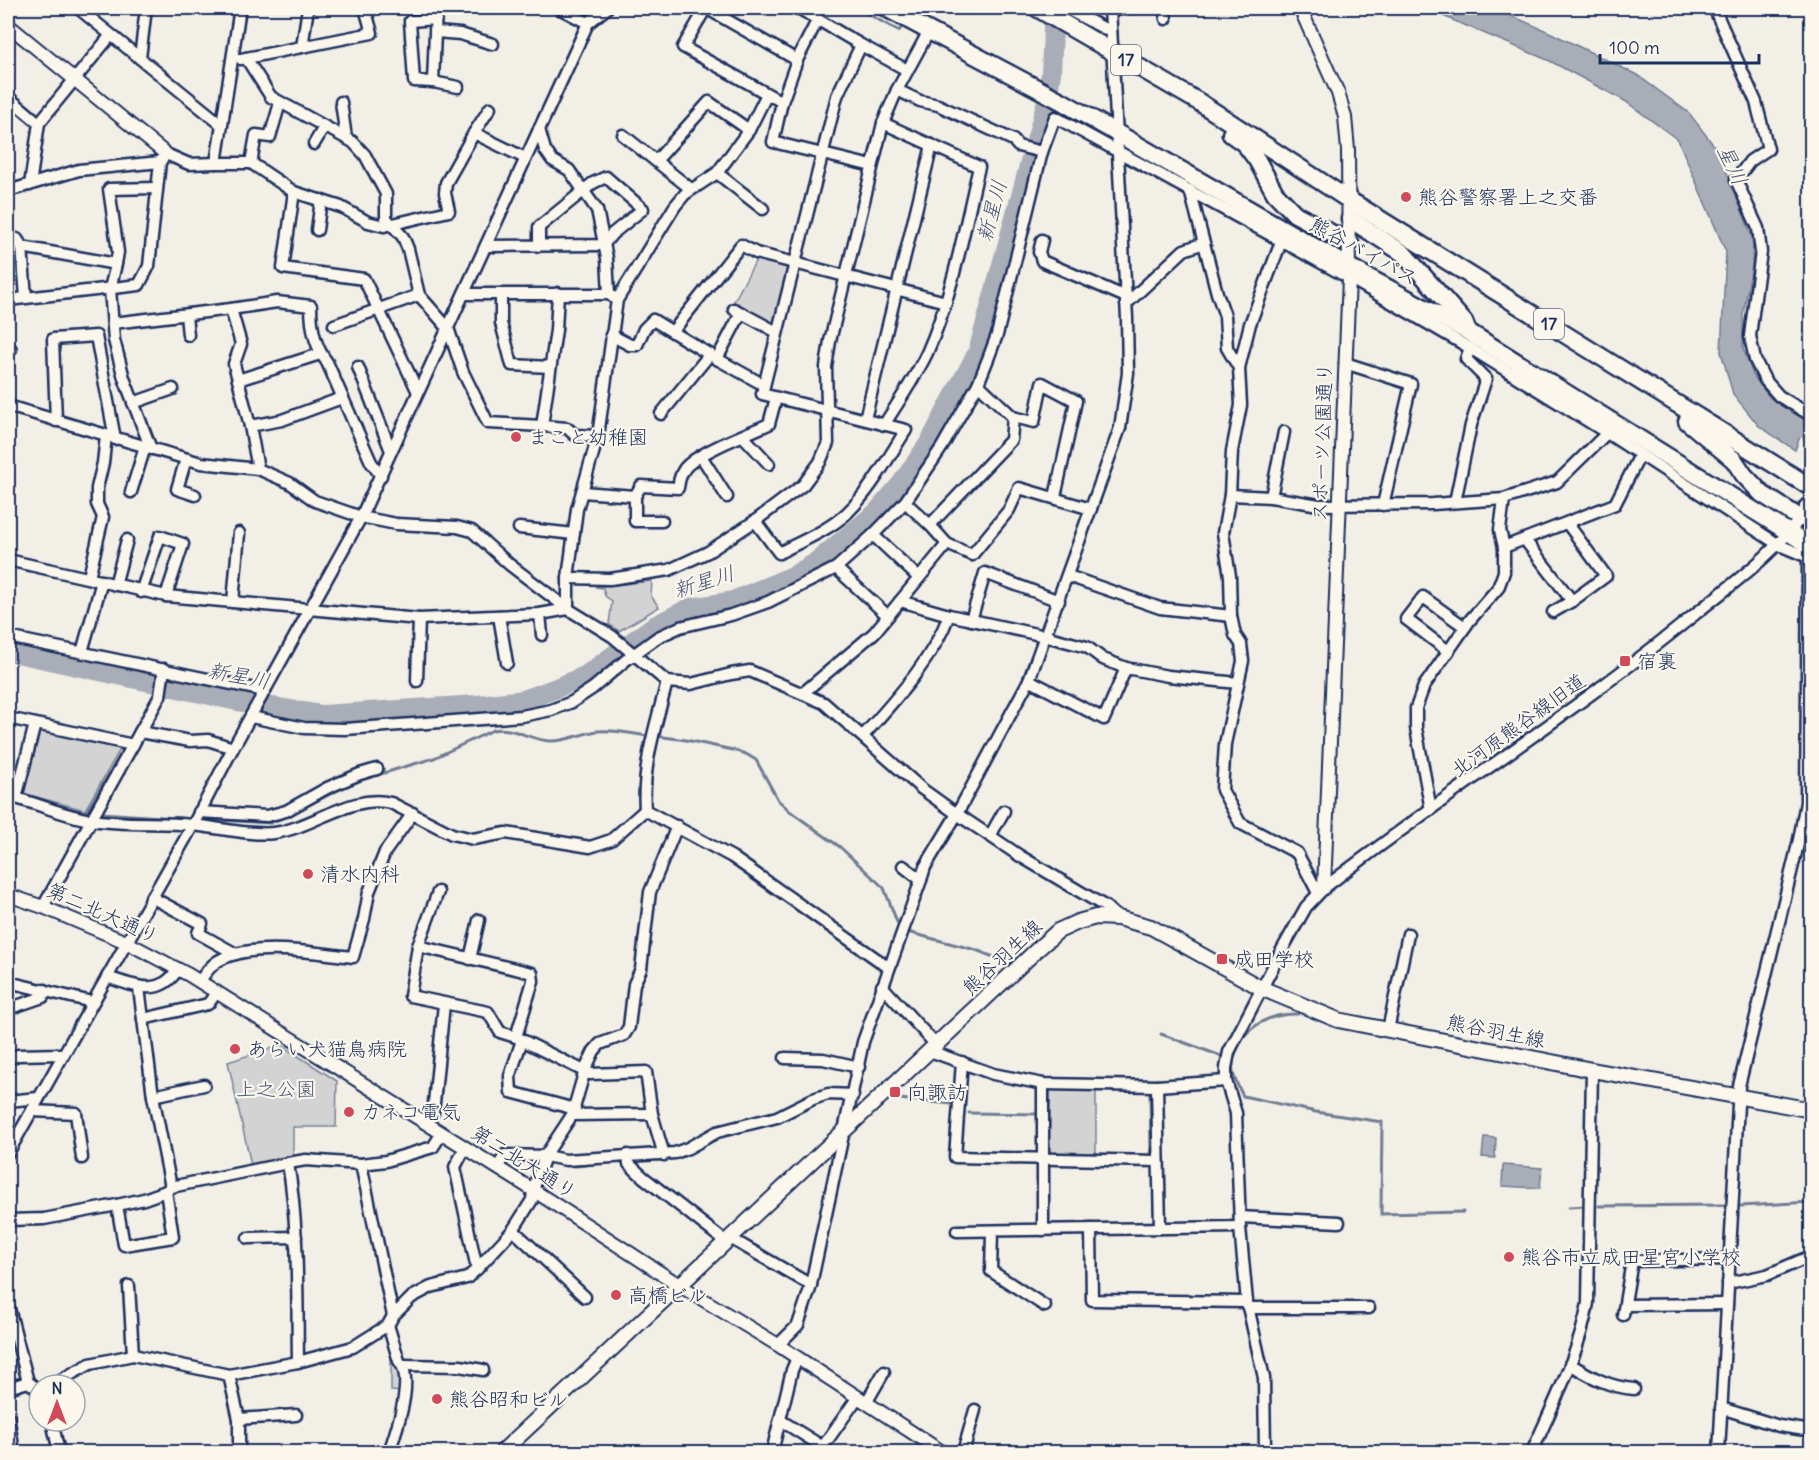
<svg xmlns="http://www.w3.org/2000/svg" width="1819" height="1460" viewBox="0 0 1819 1460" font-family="Delius,'Klee One',sans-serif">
  <rect width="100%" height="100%" fill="#f2efe6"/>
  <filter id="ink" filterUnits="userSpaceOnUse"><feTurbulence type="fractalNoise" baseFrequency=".0167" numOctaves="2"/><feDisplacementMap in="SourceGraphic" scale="12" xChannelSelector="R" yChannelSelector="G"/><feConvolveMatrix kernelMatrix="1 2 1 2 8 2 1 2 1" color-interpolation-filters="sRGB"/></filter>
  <g filter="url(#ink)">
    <g fill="#d2d3d2" stroke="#768198" stroke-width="1.5">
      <polygon points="756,260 788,267 773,327 732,305"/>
      <polygon points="652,581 651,596 659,607 619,631 609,624 612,601 605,596 603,588 595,587"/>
      <polygon points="37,727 122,746 85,810 22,793"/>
      <polygon points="281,1045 337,1081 336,1127 293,1127 293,1157 251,1165 228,1062"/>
      <polygon points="1050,1090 1096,1091 1096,1155 1049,1155"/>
      <polygon points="391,1347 401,1374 402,1392 391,1391"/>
    </g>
    <g fill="#a9adb7" stroke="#707b93" stroke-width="1.5">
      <polygon points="1424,8 1493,8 1549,32 1637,75 1689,113 1719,152 1753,239 1752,267 1743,314 1743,348 1753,375 1769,397 1805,423 1795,450 1759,426 1733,394 1721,352 1726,252 1678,140 1625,101 1550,61"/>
      <polygon points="1484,1137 1496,1138 1495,1158 1482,1157"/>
      <polygon points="1503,1165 1542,1168 1540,1188 1502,1186"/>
    </g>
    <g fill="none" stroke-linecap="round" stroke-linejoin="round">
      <g stroke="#707b93" stroke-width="3">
        <polyline points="857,8 899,31 904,23"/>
        <polyline points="908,14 912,8"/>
        <polyline points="656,736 686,740 733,750 746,754 756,760 778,800 791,812 840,847 884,888 897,922 901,925"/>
        <polyline points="44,802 86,812 192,819"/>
        <path d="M301,809L354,782L434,758L493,730C514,726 531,741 552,741C567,741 583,733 598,731C615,729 632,734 649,736"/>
        <polyline points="86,812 123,750"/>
        <polyline points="199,819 270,823 284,817"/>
        <polyline points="906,929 911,933 976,950 1001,960 1009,971"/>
        <polyline points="1161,1034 1221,1056"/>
        <path d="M1242,1038C1257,1021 1276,1013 1298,1014"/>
        <path d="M1238,1047C1228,1068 1233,1077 1243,1096L1316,1112L1382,1122L1381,1214L1463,1212"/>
        <polyline points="1150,1093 1151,1154"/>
        <polyline points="888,1098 952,1104"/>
        <polyline points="969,1113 1039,1114"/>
        <path d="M648,1159C660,1161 671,1161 682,1155"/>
        <polyline points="565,1165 576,1166 609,1162"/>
        <polyline points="1599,1206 1725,1205"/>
        <polyline points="1740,1206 1812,1202"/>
        <polyline points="1569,1207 1586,1206"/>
        <polyline points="30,1224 38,1225 79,1217"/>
      </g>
      <g stroke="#a9adb7" stroke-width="20">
        <polyline points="1781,418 1812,432"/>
        <polyline points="8,651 242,702 322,715 477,705 524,700 554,689 585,676 651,628 690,608 733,601 793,576 815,563 876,513 902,483 930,442 951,402 978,352 1047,101 1051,73 1054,8"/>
      </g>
      <g stroke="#1b2f5e" stroke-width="15">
        <g id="minor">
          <polyline points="78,8 222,125"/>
          <polyline points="559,8 588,23"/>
          <polyline points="706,8 683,47 782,102 773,142 872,166"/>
          <polyline points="706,8 797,60"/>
          <polyline points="798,8 861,45 907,70"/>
          <polyline points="1065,8 1111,32"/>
          <polyline points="1164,8 1166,19"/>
          <polyline points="1714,8 1756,102 1768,149 1750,161 1736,180 1758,228 1761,252 1750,336 1755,360 1765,380 1779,396 1812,416"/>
          <polyline points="1110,11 1128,8"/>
          <polyline points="436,19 410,21 414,81 433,82 458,87"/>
          <polyline points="436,32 460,34 493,44"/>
          <polyline points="302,47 308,8"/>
          <polyline points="140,58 146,8"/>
          <polyline points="246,58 271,97 353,142 365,155 386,194 386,218 403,237 408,249 419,295 448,328 463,372 488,423 542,426 556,330 558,293"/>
          <polyline points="241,59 372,33 365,8"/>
          <polyline points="433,82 436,8"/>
          <polyline points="897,90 920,101 938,105 1013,140 1018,146 1042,152"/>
          <polyline points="8,97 39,123 111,35"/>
          <polyline points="341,102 346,138"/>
          <polyline points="782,102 797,60 818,19"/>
          <path d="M883,123L979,167C964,229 953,294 927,353C915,378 899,401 884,425"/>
          <polyline points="539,129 545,150 552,160 569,170 597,210 607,258 609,294"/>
          <polyline points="474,133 490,108"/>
          <polyline points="623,135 691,189"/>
          <polyline points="314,144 324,127"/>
          <polyline points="656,161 709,102 749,130"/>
          <polyline points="216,163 251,163 294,192 341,207 368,222 384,226 449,211 445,193 446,183 474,133 525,158"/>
          <polyline points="251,163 256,135 270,137 280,103"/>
          <polyline points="717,173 763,209"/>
          <polyline points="30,185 39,123"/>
          <polyline points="1190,190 1217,293 1225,316 1227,348 1239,368"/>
          <polyline points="8,191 79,170 160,162"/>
          <polyline points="294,192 283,268 364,279 418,392"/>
          <polyline points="317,230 321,200"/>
          <polyline points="1042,240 1039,252 1042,261 1126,297"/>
          <polyline points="8,241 12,238 17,239 22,247 116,264 110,289 114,340 124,378 151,449"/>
          <polyline points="1281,242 1250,324 1239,368 1241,405 1232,451 1230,495 1223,533 1230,576 1231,616 1235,635 1241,644 1243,661 1225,744 1222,790 1240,823 1297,853 1318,893"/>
          <polyline points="486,246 603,245 612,234 643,209 606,177 593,183 539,227 539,246"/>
          <polyline points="22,247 26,297"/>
          <polyline points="116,264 118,252 109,189 157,188"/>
          <polyline points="465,294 609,294 614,298"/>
          <polyline points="501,294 501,323 512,365 550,367"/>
          <polyline points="8,300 139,285 149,266 160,162 166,154 189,164 216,163 240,8"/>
          <polyline points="1126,304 1184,250 1204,243"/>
          <polyline points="231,309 241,344 234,364 250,426 258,469"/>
          <polyline points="734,309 777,332"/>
          <polyline points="186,315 188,335"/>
          <path d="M113,323L231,309L277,302L311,306C311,325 315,347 327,362L371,462L381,476"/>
          <polyline points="334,325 419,295"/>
          <polyline points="673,331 741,245 756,253 946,302"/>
          <polyline points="611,335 630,345 637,345 644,329 653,320 717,359 764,385"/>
          <polyline points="8,349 11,349"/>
          <polyline points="717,359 741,313"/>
          <polyline points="1345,363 1411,384 1383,505"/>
          <polyline points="358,367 391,451"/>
          <polyline points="238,380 320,354"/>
          <polyline points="978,384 1013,417 1034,422 1042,383 1076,401 1055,497"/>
          <polyline points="133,403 173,389"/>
          <polyline points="8,406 201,463 258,469 290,483 315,501 361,517 396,524 457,527 472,531 510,565 568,609 612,636 667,682 691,684 731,674 750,671 824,703 922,789 957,814 1020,856 1106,907 1118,918"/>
          <polyline points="661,414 710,354"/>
          <polyline points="865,419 932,145"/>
          <polyline points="56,421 53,339 96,336 115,439"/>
          <polyline points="250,426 282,420 342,398"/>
          <polyline points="542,426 567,428 575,435 598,436"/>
          <polyline points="743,436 769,464"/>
          <polyline points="701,456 727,497"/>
          <polyline points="186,459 177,489 195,495"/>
          <polyline points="131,492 145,447"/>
          <path d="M582,492L635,496L641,486L678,488C679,479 681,470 689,464C706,449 747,434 769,424L776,398"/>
          <polyline points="1230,495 1271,497 1319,505 1433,504 1504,499 1557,482 1607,433"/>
          <polyline points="635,496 635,521 662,521"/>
          <polyline points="1271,497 1284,432"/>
          <polyline points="1504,499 1500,530 1504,547"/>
          <polyline points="1455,502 1471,425 1486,379 1466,359 1470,348"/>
          <path d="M755,521L779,553C802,541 829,530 847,513C871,490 888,458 906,430L762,394L837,96L861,45"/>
          <polyline points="930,525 1011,440 1013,417"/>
          <polyline points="519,528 574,534"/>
          <polyline points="873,535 919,578"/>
          <polyline points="1525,540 1572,601"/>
          <polyline points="947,544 972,555 1009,510 1019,488 1091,509"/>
          <polyline points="8,560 166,596 419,619 540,614 568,609"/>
          <polyline points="836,568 888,616"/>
          <polyline points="1068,576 1160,608 1231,616"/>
          <polyline points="89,577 103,517 97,504 97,488 103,463 106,436"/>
          <polyline points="568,578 610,579 669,570 708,552 755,521 803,485 820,462 828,443 826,367 830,341 883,123 897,90 929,31"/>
          <polyline points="115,585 127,540"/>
          <polyline points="141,592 160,536 183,544 166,596"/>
          <polyline points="900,601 949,615 1045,636 1087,647 1103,659 1126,668 1168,676 1238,683"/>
          <polyline points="233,602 239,533"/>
          <polyline points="568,609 568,578 577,509 598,436 617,300 675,206 685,194 717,173 749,130 767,94"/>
          <polyline points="1553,612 1572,601 1606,576 1567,523"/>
          <polyline points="540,614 542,635"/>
          <polyline points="499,616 507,663"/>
          <polyline points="971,620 985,573 1059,601"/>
          <polyline points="8,637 265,691"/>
          <polyline points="1448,651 1406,619 1423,597 1465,627"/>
          <polyline points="82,652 102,581"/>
          <polyline points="1029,680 1104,719 1126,668"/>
          <polyline points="417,681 419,619"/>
          <path d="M667,682C656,724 642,766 645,810L732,857L888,967"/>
          <polyline points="803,693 874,633 947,544 930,525 905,502"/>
          <polyline points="251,717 304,728 345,729 522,716 551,710 572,702 593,688 626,660 658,637 680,627 731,615 768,602 836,568 873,535 905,502 942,447 978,384 988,359 997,335 1042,152 1055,117 1349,278 1470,348 1607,433 1779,545 1808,557 1806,802 1799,840 1739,1086 1719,1452"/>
          <polyline points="8,718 133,745"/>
          <polyline points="140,732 190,741 208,740 233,748"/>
          <path d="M863,736C895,700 932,661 949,615"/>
          <path d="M8,798H16C41,805 66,816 91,820C124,825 159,822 192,825C215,827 252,836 274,833C313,828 351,793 391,803L452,834L473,839L506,833L590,847L611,840L645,810"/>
          <polyline points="16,798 35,724"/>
          <polyline points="1431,810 1416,728 1416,708 1424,686 1470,620 1498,588 1504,572 1504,547 1615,504 1640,455"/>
          <polyline points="199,812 267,816 286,811 327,788 360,774 377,769"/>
          <polyline points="990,836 1004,811"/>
          <polyline points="903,866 921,880"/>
          <polyline points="151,897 202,924 198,933 236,954"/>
          <polyline points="43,907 160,696 164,669"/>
          <polyline points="418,946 438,892"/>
          <polyline points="470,959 479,920"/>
          <path d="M107,977C134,986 160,998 178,969"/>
          <path d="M200,981C205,973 210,966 218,961C252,941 315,953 353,957L364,919L369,892L385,852L413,813"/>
          <polyline points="8,982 92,1002"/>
          <polyline points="882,986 936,1045"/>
          <polyline points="139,988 153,1096 171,1187"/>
          <polyline points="8,1009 43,997 45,990"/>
          <polyline points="143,1019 208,1004 217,992"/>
          <polyline points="1388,1030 1408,934"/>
          <polyline points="516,1037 533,981 532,973 418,946 410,996 488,1012 500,1032 516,1037 590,1074 646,1072 652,1114 664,1155"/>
          <polyline points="522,1040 510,1076 511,1092 575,1109"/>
          <polyline points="930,1051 993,1074 1043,1084 1157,1086 1226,1081"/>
          <polyline points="785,1058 823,1059 859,1067"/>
          <polyline points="8,1059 18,1055 62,1054"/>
          <polyline points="962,1062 955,1157 1157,1161"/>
          <polyline points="1157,1086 1160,1228"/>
          <polyline points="153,1096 204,1085"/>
          <polyline points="8,1101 38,1098"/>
          <polyline points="32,1111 76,1113 82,1158"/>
          <polyline points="572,1115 652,1114"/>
          <polyline points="426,1123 433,1113 444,1004"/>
          <polyline points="465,1148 455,1167 477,1269"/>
          <polyline points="8,1153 193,825 233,748 361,517 588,23 607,8"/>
          <polyline points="628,1155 629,1164 643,1177 726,1242"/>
          <path d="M288,1163C299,1228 297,1296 298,1362"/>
          <polyline points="361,1164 393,1316"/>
          <polyline points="497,1168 505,1155 545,1156 566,1160 675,1153 688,1148 717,1132 777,1117 813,1099 828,1094 853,1095"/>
          <polyline points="117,1205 124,1245 173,1237 166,1191"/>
          <polyline points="1240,1217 1339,1222"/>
          <polyline points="8,1220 44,1219 117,1205 144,1199 166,1191 171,1187 288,1163 306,1160 361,1164 386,1161 433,1147 442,1133"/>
          <polyline points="1091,1229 1092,1300 1247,1302"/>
          <polyline points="513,1230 585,1297"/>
          <polyline points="1043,1230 1043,1084"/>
          <polyline points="957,1231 1240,1227"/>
          <polyline points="992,1231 991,1271 1045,1306"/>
          <polyline points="248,1238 296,1237"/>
          <polyline points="730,1238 811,1285"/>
          <polyline points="1728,1283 1767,1275 1804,1259"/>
          <polyline points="129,1286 133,1355"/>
          <polyline points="8,1305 28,1382 8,1388"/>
          <polyline points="1626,1305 1727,1304"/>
          <polyline points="1248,1308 1369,1308"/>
          <polyline points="1623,1315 1632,1261 1729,1259"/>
          <path d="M388,1325L399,1361C415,1379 396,1432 389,1452"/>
          <polyline points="778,1345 798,1325 810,1289 863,1042 921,880 925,867 957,814 1029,680 1120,428 1128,373 1127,318 1110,8"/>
          <path d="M1570,1364C1591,1377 1609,1387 1634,1389"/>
          <polyline points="402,1365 460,1366 483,1370"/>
          <polyline points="229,1375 239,1419 239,1452"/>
          <polyline points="28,1382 39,1390"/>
          <polyline points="51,1385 90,1364 133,1355 229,1375 298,1362 353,1347 388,1325 393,1316 412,1297 431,1287 467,1278 477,1269 513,1230 532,1200 533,1190 545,1156 572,1115 585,1070 594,1051 600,1044 624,1035 629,1027 634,984 641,969 650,892 677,826"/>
          <polyline points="866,1403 884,1372"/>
          <polyline points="1721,1408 1779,1426 1812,1431"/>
          <polyline points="8,1416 14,1452"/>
          <polyline points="239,1419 296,1415"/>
          <polyline points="780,1420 820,1445 824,1445 858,1397"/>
          <polyline points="52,1421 59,1452"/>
          <polyline points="772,1452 792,1370 797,1358"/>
          <polyline points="963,1452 975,1410"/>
          <path d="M1265,1452L1264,1378L1247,1302L1240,1227L1236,1113L1226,1081V1068L1229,1052L1278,957L1306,907L1324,888C1445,794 1575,712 1694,615C1733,583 1775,554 1804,513"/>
          <path d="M1532,1452C1553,1404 1579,1355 1588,1303L1592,1070"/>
        </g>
      </g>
      <g stroke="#1b2f5e" stroke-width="16">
        <g id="tertiary">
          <polyline points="1300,8 1338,93 1345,117 1348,150 1349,278 1324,888"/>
          <polyline points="8,25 166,154"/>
          <polyline points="8,895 43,907 126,942 189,975 533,1190 679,1285 778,1345 942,1452"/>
        </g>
      </g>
      <g stroke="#1b2f5e" stroke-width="18">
        <polyline id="secondary" points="502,1452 1040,947 1058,931 1078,922 1096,917 1118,918 1151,927 1261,988 1338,1020 1592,1070 1812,1110"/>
      </g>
      <g stroke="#1b2f5e" stroke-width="21">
        <g id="trunk">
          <polyline points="886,8 1063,102 1349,267 1467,331 1812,547"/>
          <polyline points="1037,8 1199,102 1349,200 1812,488"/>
          <polyline points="1231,134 1245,144 1257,160 1275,193 1295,214 1350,243"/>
          <polyline points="1350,219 1403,253 1464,322 1466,327"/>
          <polyline points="1687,421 1734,460 1744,475 1762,494 1800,518"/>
          <polyline points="1808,507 1812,509"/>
        </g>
      </g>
      <use href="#minor" stroke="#fbf7ec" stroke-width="10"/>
      <use href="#tertiary" stroke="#fbf7ec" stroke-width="12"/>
      <use href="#secondary" stroke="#fbf7ec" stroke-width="14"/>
      <use href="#trunk" stroke="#fbf7ec" stroke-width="16"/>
    </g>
  </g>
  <g fill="#d1495b" stroke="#fbf7ec" stroke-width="2">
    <circle cx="1406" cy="197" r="6"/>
    <circle cx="516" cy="437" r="6"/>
    <rect x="1619" y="655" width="12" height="12" rx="3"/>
    <circle cx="308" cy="874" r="6"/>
    <rect x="1216" y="953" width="12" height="12" rx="3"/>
    <circle cx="235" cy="1049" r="6"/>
    <rect x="889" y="1086" width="12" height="12" rx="3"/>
    <circle cx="349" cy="1112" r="6"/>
    <circle cx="1509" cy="1257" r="6"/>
    <circle cx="616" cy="1295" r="6"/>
    <circle cx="437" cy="1399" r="6"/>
  </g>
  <g text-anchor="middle" stroke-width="4.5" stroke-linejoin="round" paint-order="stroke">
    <g fill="#fbf7ec" stroke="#5e6b89" stroke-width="1.5">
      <rect x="1111" y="45" width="30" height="30" rx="4.5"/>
      <rect x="1534" y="309" width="30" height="30" rx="4.5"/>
    </g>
    <g font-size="18" font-weight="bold" fill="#1b2f5e">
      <text x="1126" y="66">17</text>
      <text x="1549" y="330">17</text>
    </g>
    <g font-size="20" fill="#1b2f5e" stroke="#fbf7ec" text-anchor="start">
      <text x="1418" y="204">熊谷警察署上之交番</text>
      <text x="528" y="444">まこと幼稚園</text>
      <text x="1637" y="668">宿裏</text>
      <text x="320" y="881">清水内科</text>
      <text x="1234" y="966">成田学校</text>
      <text x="247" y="1056">あらい犬猫鳥病院</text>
      <text x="907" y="1099">向諏訪</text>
      <text x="361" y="1119">カネコ電気</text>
      <text x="1521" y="1264">熊谷市立成田星宮小学校</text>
      <text x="628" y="1302">高橋ビル</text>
      <text x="449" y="1406">熊谷昭和ビル</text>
    </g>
    <g font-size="20" fill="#1b2f5e" stroke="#fbf7ec">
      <text transform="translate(1364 251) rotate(29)" y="7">熊谷バイパス</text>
      <text transform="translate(1322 442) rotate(-88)" y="7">スポーツ公園通り</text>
      <text transform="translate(1518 725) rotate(-36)" y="7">北河原熊谷線旧道</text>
      <text transform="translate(103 913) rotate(24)" y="7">第二北大通り</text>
      <text transform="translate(1002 957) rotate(-43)" y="7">熊谷羽生線</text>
      <text transform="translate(1496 1031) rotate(11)" y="7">熊谷羽生線</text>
      <text transform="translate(524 1162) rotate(32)" y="7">第二北大通り</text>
    </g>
    <g font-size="20" fill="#49587b" stroke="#fbf7ec">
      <text x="276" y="1096">上之公園</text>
    </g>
    <g font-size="21" font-style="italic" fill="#465579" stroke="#fbf7ec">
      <text transform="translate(1732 165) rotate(65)" y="7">星川</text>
      <text transform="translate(992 211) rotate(-75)" y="7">新星川</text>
      <text transform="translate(704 582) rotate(-17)" y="7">新星川</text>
      <text transform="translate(239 676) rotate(11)" y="7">新星川</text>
    </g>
  </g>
  <rect width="1819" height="1460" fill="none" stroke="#fbf7ec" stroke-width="30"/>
  <rect x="15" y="15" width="1789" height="1430" fill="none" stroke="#1b2f5e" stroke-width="2" filter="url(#ink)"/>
  <g transform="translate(57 1403)"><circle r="28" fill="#fbf7ec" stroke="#a1a7b3" stroke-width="1.5"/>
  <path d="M0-4.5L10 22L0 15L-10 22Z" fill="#d1495b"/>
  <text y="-9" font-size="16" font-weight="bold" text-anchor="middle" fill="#1b2f5e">N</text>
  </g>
  <path d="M1600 54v9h159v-9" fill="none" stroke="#1b2f5e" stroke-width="3"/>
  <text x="1609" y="54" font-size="18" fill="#1b2f5e" stroke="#fbf7ec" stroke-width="4.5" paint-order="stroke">100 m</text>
</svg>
